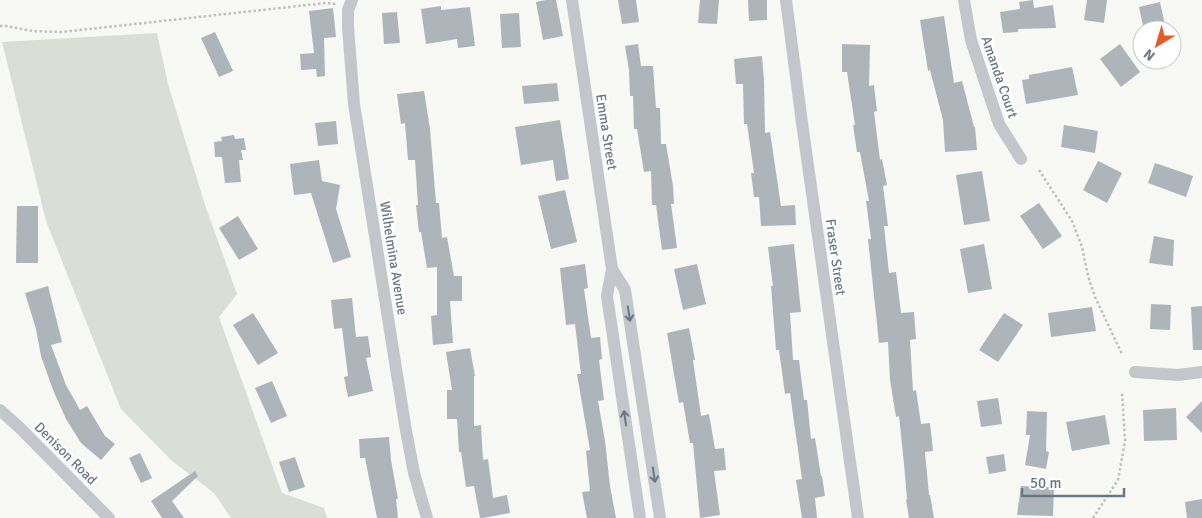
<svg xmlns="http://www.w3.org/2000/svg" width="1202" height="518" viewBox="0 0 1202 518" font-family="Signika,sans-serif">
  <rect width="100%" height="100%" fill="#f8f8f5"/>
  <polygon fill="#d9dfd6" points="157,33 168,84 205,205 237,294 219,317 282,493 324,508 327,518 231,518 214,493 171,460 121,409 46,221 2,42"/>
  <g fill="#adb5bb">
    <polygon points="546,0 556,0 563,36 543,40 536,2"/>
    <polygon points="618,0 636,0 639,22 622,24"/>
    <polygon points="700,0 719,0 717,24 698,23"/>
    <polygon points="748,0 767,0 767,20 749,21"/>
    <polygon points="1033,0 1034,8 1053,5 1056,28 1018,29 1018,32 1003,33 1000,12 1020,9 1019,2"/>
    <polygon points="1087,0 1107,0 1104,23 1084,20"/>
    <polygon points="1160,2 1166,30 1144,30 1139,7"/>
    <polygon points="441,6 441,10 470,7 475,46 458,48 457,39 426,44 421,9"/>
    <polygon points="333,8 336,37 324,38 325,76 317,77 316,69 301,70 300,54 314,53 309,11"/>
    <polygon points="397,12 400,43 384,44 382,13"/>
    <polygon points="519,13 521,47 502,48 500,14"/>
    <polygon points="944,16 954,83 962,81 974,127 975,127 977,150 945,152 943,120 930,70 928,71 920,20"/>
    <polygon points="215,32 233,71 219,77 201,38"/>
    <polygon points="638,44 641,66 653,66 656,108 660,108 661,144 666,144 673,186 674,204 671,204 677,248 662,250 656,205 652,205 651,171 644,172 637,129 634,129 633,96 630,96 629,70 625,46"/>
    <polygon points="842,44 870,45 869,86 874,85 877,111 874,112 880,160 882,159 887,185 883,186 888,226 884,226 889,273 896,272 901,313 914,312 916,339 910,340 913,391 916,390 921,424 930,423 933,451 925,452 929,495 930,495 934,518 909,518 906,500 907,499 904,464 899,416 896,417 890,380 888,342 879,343 868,239 871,239 866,201 869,201 860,152 857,152 853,125 855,125 847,72 842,72"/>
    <polygon points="1120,44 1140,72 1121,87 1100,59"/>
    <polygon points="762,56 764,81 765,133 770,132 781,206 795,205 796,225 761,226 759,197 754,197 751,173 754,173 747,124 744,124 743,84 736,84 734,59"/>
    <polygon points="1072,67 1078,95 1026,104 1022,80 1029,79 1029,75"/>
    <polygon points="557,83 559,101 524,104 522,86"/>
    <polygon points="424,91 430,129 436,203 439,203 442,238 447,237 454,276 462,276 462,301 450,301 453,343 433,345 431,316 437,315 437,267 427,268 421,232 419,232 416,205 418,205 415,160 408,160 405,123 401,124 397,94"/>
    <polygon points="560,120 569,179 556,181 553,160 521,165 515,127"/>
    <polygon points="336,121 338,144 318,146 315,123"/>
    <polygon points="1064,125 1098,131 1095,153 1061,147"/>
    <polygon points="234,135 235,139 244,138 246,150 241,150 243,160 239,160 241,182 225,183 222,157 215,157 214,142 222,141 221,137"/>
    <polygon points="319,160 322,181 340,185 336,209 351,257 333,263 311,193 294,195 290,164"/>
    <polygon points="1098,161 1122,173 1107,203 1083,190"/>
    <polygon points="1155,163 1193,176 1186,197 1148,183"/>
    <polygon points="982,171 990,221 964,225 956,175"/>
    <polygon points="565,190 577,242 551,249 538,196"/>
    <polygon points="1039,203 1062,236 1043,249 1020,216"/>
    <polygon points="17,206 38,206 38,263 16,263"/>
    <polygon points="238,216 258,249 239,260 219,228"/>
    <polygon points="1154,236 1174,240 1173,266 1149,263"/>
    <polygon points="794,244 801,312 790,313 793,360 799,360 804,400 807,400 811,439 815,438 821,476 822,476 825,496 815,498 817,518 802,518 796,480 802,479 790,393 785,394 779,350 776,350 771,286 773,286 768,247"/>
    <polygon points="984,244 992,289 968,293 960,249"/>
    <polygon points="585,264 588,288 584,289 591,338 600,337 602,359 599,360 604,400 598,401 605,441 610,486 616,518 587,518 582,492 590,491 586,451 590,450 577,374 581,374 575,324 566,325 560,268"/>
    <polygon points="697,264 706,304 683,310 674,269"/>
    <polygon points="48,286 62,342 51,345 66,385 80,410 87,406 105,436 115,444 101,460 81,443 66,419 53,390 41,356 36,329 25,293"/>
    <polygon points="352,298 356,337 368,336 371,357 366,358 373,391 348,397 344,377 348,376 342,328 334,329 331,300"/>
    <polygon points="1151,304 1171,305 1170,330 1150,329"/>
    <polygon points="1202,306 1202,350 1193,350 1191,307"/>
    <polygon points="1092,307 1096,331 1051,337 1048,313"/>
    <polygon points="253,313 278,353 258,365 233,325"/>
    <polygon points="1004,313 1023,325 998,362 979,350"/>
    <polygon points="689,328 695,360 693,360 701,416 709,414 715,449 724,448 726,470 714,471 720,515 700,518 693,443 690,443 683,402 679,403 667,333"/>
    <polygon points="470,348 475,376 474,376 474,426 481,425 483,460 488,459 493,498 507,495 510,513 483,518 480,518 474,486 466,487 461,452 459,452 457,419 447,419 447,390 452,390 446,352"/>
    <polygon points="272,381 287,416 271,423 255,388"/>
    <polygon points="998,398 1002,424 981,427 977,401"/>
    <polygon points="1202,401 1202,433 1186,417"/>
    <polygon points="1176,408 1177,440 1144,441 1143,410"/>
    <polygon points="1027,411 1047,412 1046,451 1049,452 1046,469 1025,465 1030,435 1026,435"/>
    <polygon points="1105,415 1110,444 1072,451 1066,422"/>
    <polygon points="389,437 391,460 398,499 396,499 398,518 377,518 365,458 360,458 359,439"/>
    <polygon points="140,453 152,478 141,483 129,458"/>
    <polygon points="1004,454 1006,471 989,474 986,457"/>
    <polygon points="295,457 305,487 289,492 279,462"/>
    <polygon points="195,471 198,476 172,501 184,518 162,518 151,501"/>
    <polygon points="1021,486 1054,487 1053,516 1017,515"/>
    <polygon points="1202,499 1202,518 1187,518 1185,502"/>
  </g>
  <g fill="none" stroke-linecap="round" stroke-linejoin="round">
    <g stroke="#bdbfc2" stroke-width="2.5" stroke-dasharray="2.5 2.5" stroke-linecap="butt">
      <polyline points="0,26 6,26 33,31 62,32 326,3 336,4"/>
      <polyline points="1039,170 1072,221 1082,247 1088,276 1095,297 1122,354"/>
      <polyline points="1093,518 1118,480 1125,441 1122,392"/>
    </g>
    <g stroke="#c3c7cb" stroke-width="12">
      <polyline points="352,0 348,10 348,27 354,104 405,425 414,473 427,518"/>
      <polyline points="572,0 612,269 607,296 640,518"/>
      <polyline points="786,0 802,123 858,518"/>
      <polyline points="964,0 971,40 999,124 1021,159"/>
      <polyline points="612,269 625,290 660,518"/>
      <polyline points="1135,372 1178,375 1202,372"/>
      <polyline points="0,410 20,428 109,518"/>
    </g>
  </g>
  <defs><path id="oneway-shaft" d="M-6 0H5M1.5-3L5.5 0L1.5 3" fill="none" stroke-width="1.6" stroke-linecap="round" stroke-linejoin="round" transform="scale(1.25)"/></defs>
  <g stroke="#667787">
    <use href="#oneway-shaft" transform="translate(629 314) rotate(81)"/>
    <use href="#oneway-shaft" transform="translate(625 418) rotate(-98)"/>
    <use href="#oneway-shaft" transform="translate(654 475) rotate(81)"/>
  </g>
  <g text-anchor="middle" stroke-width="5" stroke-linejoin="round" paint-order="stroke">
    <g font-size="14" fill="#667787" stroke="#fff">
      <text transform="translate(1000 77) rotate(71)" y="5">Amanda Court</text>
      <text transform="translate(607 132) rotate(81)" y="5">Emma Street</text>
      <text transform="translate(836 257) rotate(82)" y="5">Fraser Street</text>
      <text transform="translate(394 258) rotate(81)" y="5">Wilhelmina Avenue</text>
      <text transform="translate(66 453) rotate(45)" y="5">Denison Road</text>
    </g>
  </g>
  <g transform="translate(1157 45) rotate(218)"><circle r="24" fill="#ffffff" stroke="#c2c9cf"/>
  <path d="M0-4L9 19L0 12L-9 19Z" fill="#e85a25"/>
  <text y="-8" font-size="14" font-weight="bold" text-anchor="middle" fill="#667787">N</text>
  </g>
  <path d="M1022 488v8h102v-8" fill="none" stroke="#667787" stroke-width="2.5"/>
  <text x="1030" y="488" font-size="15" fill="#667787" stroke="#ffffff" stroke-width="4" paint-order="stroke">50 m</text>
</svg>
